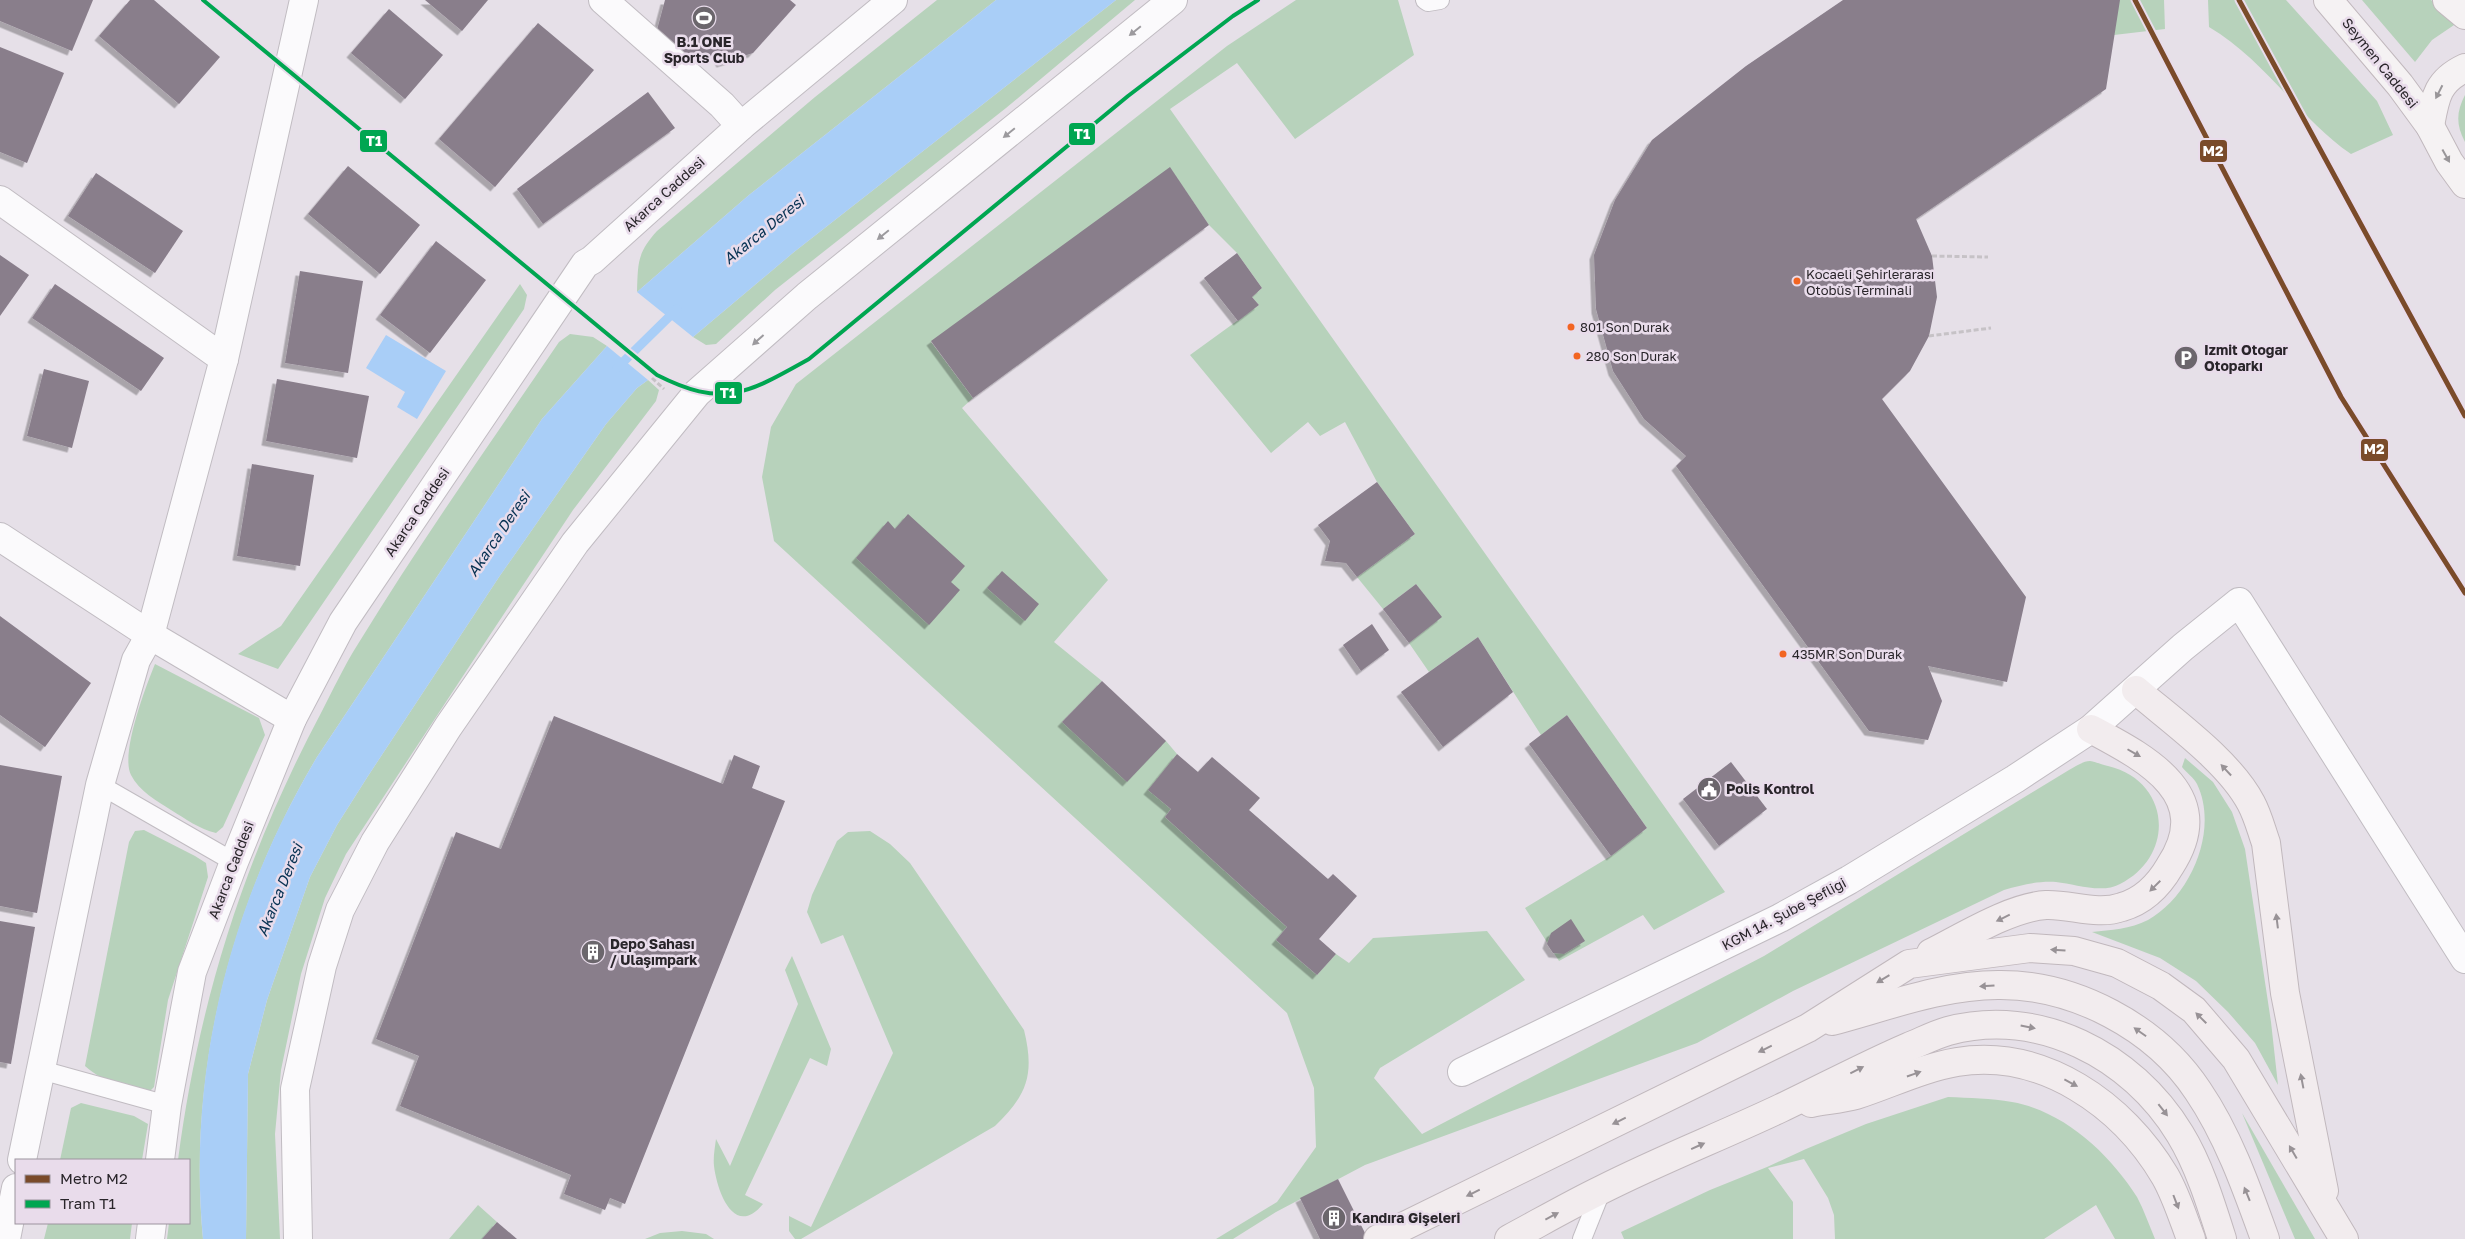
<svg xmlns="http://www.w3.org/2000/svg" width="2465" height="1239" viewBox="0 0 2465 1239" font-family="'Golos Text',sans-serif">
  <defs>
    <filter id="shadow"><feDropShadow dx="-4.5" dy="4.5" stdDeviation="0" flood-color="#0004"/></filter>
  </defs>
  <rect width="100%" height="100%" fill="#e6e0e8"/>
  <g fill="#b7d2bb">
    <path d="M937,0H996L749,195L637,292C638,263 637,253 657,231L815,97Z"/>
    <polygon points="1116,0 1135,0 1006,108 775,290 716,344 706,345 693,337 794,252"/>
    <path d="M1296,0H1398L1414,55L1295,139L1237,63L1170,109L1725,892L1654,930L1643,915L1559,961L1525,908L1611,856L1647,828L1567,715L1541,735L1478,637L1429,672L1409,643L1441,617L1416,584L1383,609L1357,577L1415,534L1377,482L1345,422L1320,436L1308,422L1271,453L1190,355L1259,305L1252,297L1262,288L1237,253L1209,225L1170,168L931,342L973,398L962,408L1108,580L1054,642L1102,681L1062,722L1166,741L1177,754L1149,790L1171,809L1165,817L1287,927L1276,940L1317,975L1336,954L1349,963L1373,938L1487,931L1525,980L1380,1068L1374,1078L1422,1134L1764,956L2069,770C2075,767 2083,761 2090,761C2096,762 2103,765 2108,766C2171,781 2176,856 2120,884C2102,894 2075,884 2056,882C2037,881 2022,885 2004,890L1793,991L1697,1043L1365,1165L1276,1212L1233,1239H1216L1277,1202L1316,1147L1314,1088L1287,1013L774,541L762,477L771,427L796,384L1227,46Z"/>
    <polygon points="2119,0 2164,0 2165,29 2114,35"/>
    <path d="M2208,0H2286L2377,101L2393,135L2351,154C2299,118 2264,59 2209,27Z"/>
    <polygon points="2362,0 2431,0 2457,23 2432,40 2415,62"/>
    <path d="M2465,95V142C2456,125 2456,112 2465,95Z"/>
    <polygon points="520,284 527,295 524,309 278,669 238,654 281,626"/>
    <path d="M570,334L593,337L607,346L542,419L317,757C231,902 187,1071 203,1239H167L169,1223H189V1160H178C199,1000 245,856 321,713C333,690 344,666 358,644C421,541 491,442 559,342Z"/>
    <polygon points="648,380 659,390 656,401 573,510 486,641 346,854 325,898 301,974 281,1070 275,1134 280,1239 246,1239 248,1074 267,1000 310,877 337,825 368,776 499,577 606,424 637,388"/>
    <path d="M155,664L259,718L265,735L223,827L216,833C199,829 186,819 171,810C157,801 139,791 131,775C120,754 146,686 155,664Z"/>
    <path d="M2185,758L2213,782L2232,812L2245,849L2271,1022L2278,1085L2255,1043L2228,1012L2196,981L2160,958L2092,932C2111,930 2130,929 2148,920C2191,896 2219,830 2197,784C2194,778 2186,772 2182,767Z"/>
    <path d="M144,830L195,856L206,863L208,877L168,1000L154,1087L148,1093C125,1087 104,1083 85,1066L129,842L135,831Z"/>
    <path d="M870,831L890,844L910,863L1024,1030C1035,1075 1027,1095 995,1126L801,1239H795L789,1231V1216L811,1227L893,1053L843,935L821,944L807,912L812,895L837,841L848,832Z"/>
    <path d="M792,956L831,1049L827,1066L810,1058L745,1195L763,1204C734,1239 717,1191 714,1166C713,1157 715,1147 716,1139L730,1166L798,1004L785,970Z"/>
    <path d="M1948,1097C1969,1098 1991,1098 2012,1102C2064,1111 2110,1154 2137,1197C2144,1210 2149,1225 2155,1239H2115L2096,1205L2044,1239H1835L1834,1215L1828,1198L1804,1159L1768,1168L1793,1202V1239H1624L1621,1232L1710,1190L1767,1167L1806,1149L1866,1124Z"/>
    <polygon points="81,1103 134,1116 148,1124 142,1160 60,1160 71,1108"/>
    <polygon points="2242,1113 2315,1239 2295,1239"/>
    <polygon points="478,1205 497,1222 482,1239 449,1239"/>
    <polygon points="48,1223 132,1223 130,1239 44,1239"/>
    <polygon points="682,1231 706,1234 714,1239 645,1239 660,1233"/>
  </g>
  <g fill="#a9cef7">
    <polygon points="996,0 1116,0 794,252 693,337 637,292 749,195"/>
    <polygon points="386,335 446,371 417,419 397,407 405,392 366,368"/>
    <path d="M607,346L648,380L637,388L606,424L499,577L368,776L337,825L310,877L267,1000L248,1074L246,1239H203C187,1070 230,903 317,757L542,419Z"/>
  </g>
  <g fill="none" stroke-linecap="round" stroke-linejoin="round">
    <polyline stroke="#a9cef7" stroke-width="9" points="617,368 677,309"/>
  </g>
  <g fill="#897e8b" filter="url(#shadow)">
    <polygon points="0,0 93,0 72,51 0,21"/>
    <polygon points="130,0 154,0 220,57 179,104 99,36"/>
    <polygon points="425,0 488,0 462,31"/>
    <polygon points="665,0 790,0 796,5 753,53 721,63 717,55 696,63 657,30"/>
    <polygon points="1843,0 2120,0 2106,89 1916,219 1932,256 1937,297 1929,336 1910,371 1882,399 2026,597 2007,682 1928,666 1942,701 1928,740 1869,731 1676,466 1686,456 1644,419 1613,371 1596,309 1594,255 1615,200 1652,140 1746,66"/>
    <polygon points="389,9 443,55 405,99 351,53"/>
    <polygon points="538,23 594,70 495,187 439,139"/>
    <polygon points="0,47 64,73 27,163 0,152"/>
    <polygon points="648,92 675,128 543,224 517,189"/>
    <polygon points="348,166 420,225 380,274 308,214"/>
    <polygon points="1170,167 1209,225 973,398 931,341"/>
    <polygon points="96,173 183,231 155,273 68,216"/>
    <polygon points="436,241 486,280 430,353 380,315"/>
    <polygon points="1237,253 1262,288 1252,297 1259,305 1238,321 1204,278"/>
    <polygon points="0,255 29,275 0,316"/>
    <polygon points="300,271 363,281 348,373 285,363"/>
    <polygon points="55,284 164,358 141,391 32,318"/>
    <polygon points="44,369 89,381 72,448 27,436"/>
    <polygon points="277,379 369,396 357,458 266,441"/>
    <polygon points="252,464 314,475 300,566 237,556"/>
    <polygon points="1377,482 1415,534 1357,577 1346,563 1325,561 1330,541 1318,525"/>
    <polygon points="908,514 965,566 951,582 960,590 929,625 856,558 888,521 895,529"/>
    <polygon points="1002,571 1039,604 1025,621 987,588"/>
    <polygon points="1416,584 1442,617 1409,643 1383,609"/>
    <polygon points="0,616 91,683 45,747 0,715"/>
    <polygon points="1372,624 1389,650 1361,671 1343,645"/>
    <polygon points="1478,637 1513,692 1443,747 1401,692"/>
    <polygon points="1102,681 1166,741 1127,782 1062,722"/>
    <polygon points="1567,715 1647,828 1611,856 1529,744"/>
    <polygon points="554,716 723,784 734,755 760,766 752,788 785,801 625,1204 610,1198 605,1210 564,1194 571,1175 400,1106 419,1056 376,1039 456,832 501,849"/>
    <polygon points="1177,754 1198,772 1212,757 1260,798 1249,810 1328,879 1333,874 1357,896 1319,939 1336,954 1317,975 1276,940 1287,927 1165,817 1171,809 1148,790"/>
    <polygon points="1731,762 1767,809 1719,846 1683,799"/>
    <polygon points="0,765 62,776 37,913 0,906"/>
    <polygon points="1571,919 1585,941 1564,954 1553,953 1547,944 1551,933"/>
    <polygon points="0,921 35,927 11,1064 0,1062"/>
    <polygon points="1338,1179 1368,1239 1320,1239 1300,1198"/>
    <polygon points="497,1222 517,1239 482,1239"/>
  </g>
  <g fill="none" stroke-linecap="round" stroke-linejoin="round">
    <g stroke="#c1bcc2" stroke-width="20">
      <g id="lane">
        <polyline points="1425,0 1428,2 1440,0"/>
        <polyline points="100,785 234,862"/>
        <polyline points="41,1070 167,1105"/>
        <polyline points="1582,1239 1602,1189"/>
      </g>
    </g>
    <g stroke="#c1bcc2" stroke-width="30">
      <g id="street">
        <polyline points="603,0 722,105 741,126"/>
        <polyline points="0,200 224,359"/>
        <polyline points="0,537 150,635 292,719"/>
        <polyline points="1462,1072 1780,918 1849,880 2015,779 2091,729 2183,647 2239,602 2465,959"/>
        <polyline points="22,1160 100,785 136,660 150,635 224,359 304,0"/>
        <polyline points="160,1160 167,1105 192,972 234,862 292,719 343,622 585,264 592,260 741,126 893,0"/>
        <polyline points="6,1239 16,1188"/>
        <polyline points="150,1239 152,1223"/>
        <polyline points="298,1239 295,1089 322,966 340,910 375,842 448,727 575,543 697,393 807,296 1173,0"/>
      </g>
    </g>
    <g stroke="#c1b8bd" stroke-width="30">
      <g id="primary">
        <polyline points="2328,0 2400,85 2430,126 2449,162 2465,184"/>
        <polyline points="2447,0 2465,15"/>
        <path d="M2430,126C2435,98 2437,81 2465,68"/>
      </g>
    </g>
    <g stroke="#c1b8bd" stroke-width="30">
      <g id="highway">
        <path d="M2136,690C2172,721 2229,761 2251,803C2258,816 2261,829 2266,843L2285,993L2324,1191"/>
        <path d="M1931,953C1963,937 2011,907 2046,905C2071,904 2097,916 2122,907C2143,901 2159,885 2170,866C2217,794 2145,758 2091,729"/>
        <path d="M1832,1021C1885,1007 1942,985 1998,985C2074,984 2156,1027 2198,1091C2228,1135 2247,1189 2265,1239"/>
        <path d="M1811,1103C1825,1100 1841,1099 1856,1095C1890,1084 1922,1068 1957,1062C2043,1048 2123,1105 2165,1176C2176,1195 2183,1218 2191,1239"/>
        <polyline points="1378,1239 1808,1028 1909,964 2030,948 2074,951 2117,963 2161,986 2194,1010 2236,1059 2344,1239"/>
        <path d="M1509,1239C1539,1223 1570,1205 1601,1190C1660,1160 1722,1136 1781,1108C1823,1088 1864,1066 1908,1047C1921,1042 1934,1035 1948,1031C2039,1007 2132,1055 2180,1134C2199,1165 2211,1204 2222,1239"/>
      </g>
    </g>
    <g stroke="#c6c2c6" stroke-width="3" stroke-dasharray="5 2.5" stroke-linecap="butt">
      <polyline points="1932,256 1988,257"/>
      <polyline points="1929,336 1991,328"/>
      <polyline points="652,378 664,389"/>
    </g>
    <use href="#lane" stroke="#fbfafc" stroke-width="18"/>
    <use href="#street" stroke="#fbfafc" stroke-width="28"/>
    <use href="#primary" stroke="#f5f2f3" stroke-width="28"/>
    <use href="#highway" stroke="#f2ecee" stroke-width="28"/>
    <g stroke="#e9dceb" stroke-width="8">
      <path id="tram-1" d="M203,0L657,375C724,409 748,393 809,359L1128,96L1233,16L1258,0"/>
    </g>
    <use href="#tram-1" stroke="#00a651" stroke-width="4"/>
    <g stroke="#e9dceb" stroke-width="9">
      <g id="metro-1">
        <polyline points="2135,0 2341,397 2465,593"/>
        <polyline points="2239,0 2465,416"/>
      </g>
    </g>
    <use href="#metro-1" stroke="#7a4b2a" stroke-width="5"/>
  </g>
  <defs><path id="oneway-solid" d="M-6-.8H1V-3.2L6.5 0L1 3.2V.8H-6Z" transform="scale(1.25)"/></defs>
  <g fill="#9c9a9e">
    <use href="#oneway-solid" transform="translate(1135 31) rotate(141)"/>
    <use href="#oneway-solid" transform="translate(1009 133) rotate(141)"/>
    <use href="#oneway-solid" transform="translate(883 235) rotate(141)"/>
    <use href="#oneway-solid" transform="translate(758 340) rotate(138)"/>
  </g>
  <g fill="#999699">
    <use href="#oneway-solid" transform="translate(2439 92) rotate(117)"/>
    <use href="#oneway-solid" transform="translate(2446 156) rotate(61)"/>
  </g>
  <g fill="#989296">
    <use href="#oneway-solid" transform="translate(2134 753) rotate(30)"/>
    <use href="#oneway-solid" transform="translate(2226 770) rotate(-133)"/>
    <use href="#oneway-solid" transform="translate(2155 886) rotate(135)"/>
    <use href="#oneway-solid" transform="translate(2003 918) rotate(154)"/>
    <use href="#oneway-solid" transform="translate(2277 921) rotate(-97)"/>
    <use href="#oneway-solid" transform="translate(2058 950) rotate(-176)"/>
    <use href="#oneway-solid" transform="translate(1883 979) rotate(149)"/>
    <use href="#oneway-solid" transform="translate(1987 986) rotate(176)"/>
    <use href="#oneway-solid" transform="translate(2201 1018) rotate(-135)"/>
    <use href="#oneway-solid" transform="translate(2028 1027) rotate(11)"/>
    <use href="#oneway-solid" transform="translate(2140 1032) rotate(-145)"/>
    <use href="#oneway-solid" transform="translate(1765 1049) rotate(154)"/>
    <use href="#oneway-solid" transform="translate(1857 1070) rotate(-27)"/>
    <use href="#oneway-solid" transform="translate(1914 1074) rotate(-19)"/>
    <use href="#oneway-solid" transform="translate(2302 1081) rotate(-101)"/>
    <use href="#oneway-solid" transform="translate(2071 1083) rotate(28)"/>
    <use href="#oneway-solid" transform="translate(2163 1110) rotate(52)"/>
    <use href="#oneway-solid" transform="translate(1619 1121) rotate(154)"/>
    <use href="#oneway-solid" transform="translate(1698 1146) rotate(-24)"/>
    <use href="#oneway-solid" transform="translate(2293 1152) rotate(-120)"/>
    <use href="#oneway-solid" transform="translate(1473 1193) rotate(154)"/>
    <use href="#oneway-solid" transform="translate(2247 1194) rotate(-112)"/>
    <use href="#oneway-solid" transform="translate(2176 1202) rotate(69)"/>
    <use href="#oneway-solid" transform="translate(1552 1216) rotate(-28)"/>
  </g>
  <defs>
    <g id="stadium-disc" transform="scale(1.25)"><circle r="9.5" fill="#6b666c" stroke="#e9dceb"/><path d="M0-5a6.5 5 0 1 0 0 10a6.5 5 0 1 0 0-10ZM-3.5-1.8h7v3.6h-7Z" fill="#fff"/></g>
    <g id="parking-disc" transform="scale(1.25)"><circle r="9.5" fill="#6b666c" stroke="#e9dceb"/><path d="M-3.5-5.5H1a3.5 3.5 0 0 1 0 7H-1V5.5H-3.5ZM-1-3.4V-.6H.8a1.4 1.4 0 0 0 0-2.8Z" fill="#fff"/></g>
    <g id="civic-disc" transform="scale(1.25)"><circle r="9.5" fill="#6b666c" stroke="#e9dceb"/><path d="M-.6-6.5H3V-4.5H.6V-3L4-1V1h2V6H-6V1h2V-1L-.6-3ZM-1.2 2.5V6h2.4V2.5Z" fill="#fff"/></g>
    <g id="building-disc" transform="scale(1.25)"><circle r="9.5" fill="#6b666c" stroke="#e9dceb"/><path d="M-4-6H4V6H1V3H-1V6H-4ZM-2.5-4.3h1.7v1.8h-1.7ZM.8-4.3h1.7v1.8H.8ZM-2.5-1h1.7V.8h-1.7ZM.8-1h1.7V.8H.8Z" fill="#fff"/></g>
  </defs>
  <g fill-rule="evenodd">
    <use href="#stadium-disc" x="704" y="18"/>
    <use href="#parking-disc" x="2186" y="358"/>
    <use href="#civic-disc" x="1709" y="789"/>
    <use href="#building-disc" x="593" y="952"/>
    <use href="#building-disc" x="1334" y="1218"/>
  </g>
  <g fill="#f26522" stroke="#e9dceb" stroke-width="2">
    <circle cx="1797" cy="281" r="4.5"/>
    <circle cx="1571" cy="327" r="4.5"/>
    <circle cx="1577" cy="356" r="4.5"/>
    <circle cx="1783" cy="654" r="4.5"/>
  </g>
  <g text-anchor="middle" stroke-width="5" stroke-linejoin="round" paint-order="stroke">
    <g font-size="13" fill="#29252a" stroke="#e9dceb" text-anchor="start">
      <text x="1806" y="279">Kocaeli Şehirlerarası<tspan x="1806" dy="16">Otobüs Terminali</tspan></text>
      <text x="1580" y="332">801 Son Durak</text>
      <text x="1586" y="361">280 Son Durak</text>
      <text x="1792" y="659">435MR Son Durak</text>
    </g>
    <g font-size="14" font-weight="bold" fill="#29252a" stroke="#e9dceb" text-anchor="start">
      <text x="704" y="47" text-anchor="middle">B.1 ONE<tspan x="704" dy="16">Sports Club</tspan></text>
      <text x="2204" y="355">Izmit Otogar<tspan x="2204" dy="16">Otoparkı</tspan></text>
      <text x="1726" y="794">Polis Kontrol</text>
      <text x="610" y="949">Depo Sahası<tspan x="610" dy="16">/ Ulaşımpark</tspan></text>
      <text x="1352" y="1223">Kandıra Gişeleri</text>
    </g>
    <g font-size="14" fill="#29252a" stroke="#e9dceb">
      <text transform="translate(2380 63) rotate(51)" y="5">Seymen Caddesi</text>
      <text transform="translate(664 194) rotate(-42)" y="5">Akarca Caddesi</text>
      <text transform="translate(417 512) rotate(-56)" y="5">Akarca Caddesi</text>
      <text transform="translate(231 870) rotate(-69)" y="5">Akarca Caddesi</text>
      <text transform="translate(1784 914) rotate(-28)" y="5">KGM 14. Şube Şefliği</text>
    </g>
    <g font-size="15" font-style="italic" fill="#063152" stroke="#e9dceb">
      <text transform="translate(764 230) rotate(-39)" y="5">Akarca Deresi</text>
      <text transform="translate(499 534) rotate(-56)" y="5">Akarca Deresi</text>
      <text transform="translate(280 890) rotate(-68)" y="5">Akarca Deresi</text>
    </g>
  </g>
  <g stroke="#e9dceb" stroke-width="2">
    <rect x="1068" y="122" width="28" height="24" rx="5" fill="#00a651"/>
    <rect x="359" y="129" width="29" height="24" rx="5" fill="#00a651"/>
    <rect x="2199" y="139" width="29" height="24" rx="5" fill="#7a4b2a"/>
    <rect x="714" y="381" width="29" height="24" rx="5" fill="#00a651"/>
    <rect x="2360" y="438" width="29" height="24" rx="5" fill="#7a4b2a"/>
  </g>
  <g font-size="14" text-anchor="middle" font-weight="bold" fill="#fff">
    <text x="1082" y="139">T1</text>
    <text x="374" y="146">T1</text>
    <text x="2213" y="156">M2</text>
    <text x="728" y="398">T1</text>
    <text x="2374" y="454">M2</text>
  </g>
  <rect x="15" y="1159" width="175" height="65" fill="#e9dceb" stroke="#9c939e"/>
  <rect x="25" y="1175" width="25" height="8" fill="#7a4b2a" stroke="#9c939e"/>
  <text x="60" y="1184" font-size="15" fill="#29252a">Metro M2</text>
  <rect x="25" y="1200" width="25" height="8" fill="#00a651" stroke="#9c939e"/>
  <text x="60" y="1209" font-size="15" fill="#29252a">Tram T1</text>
</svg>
